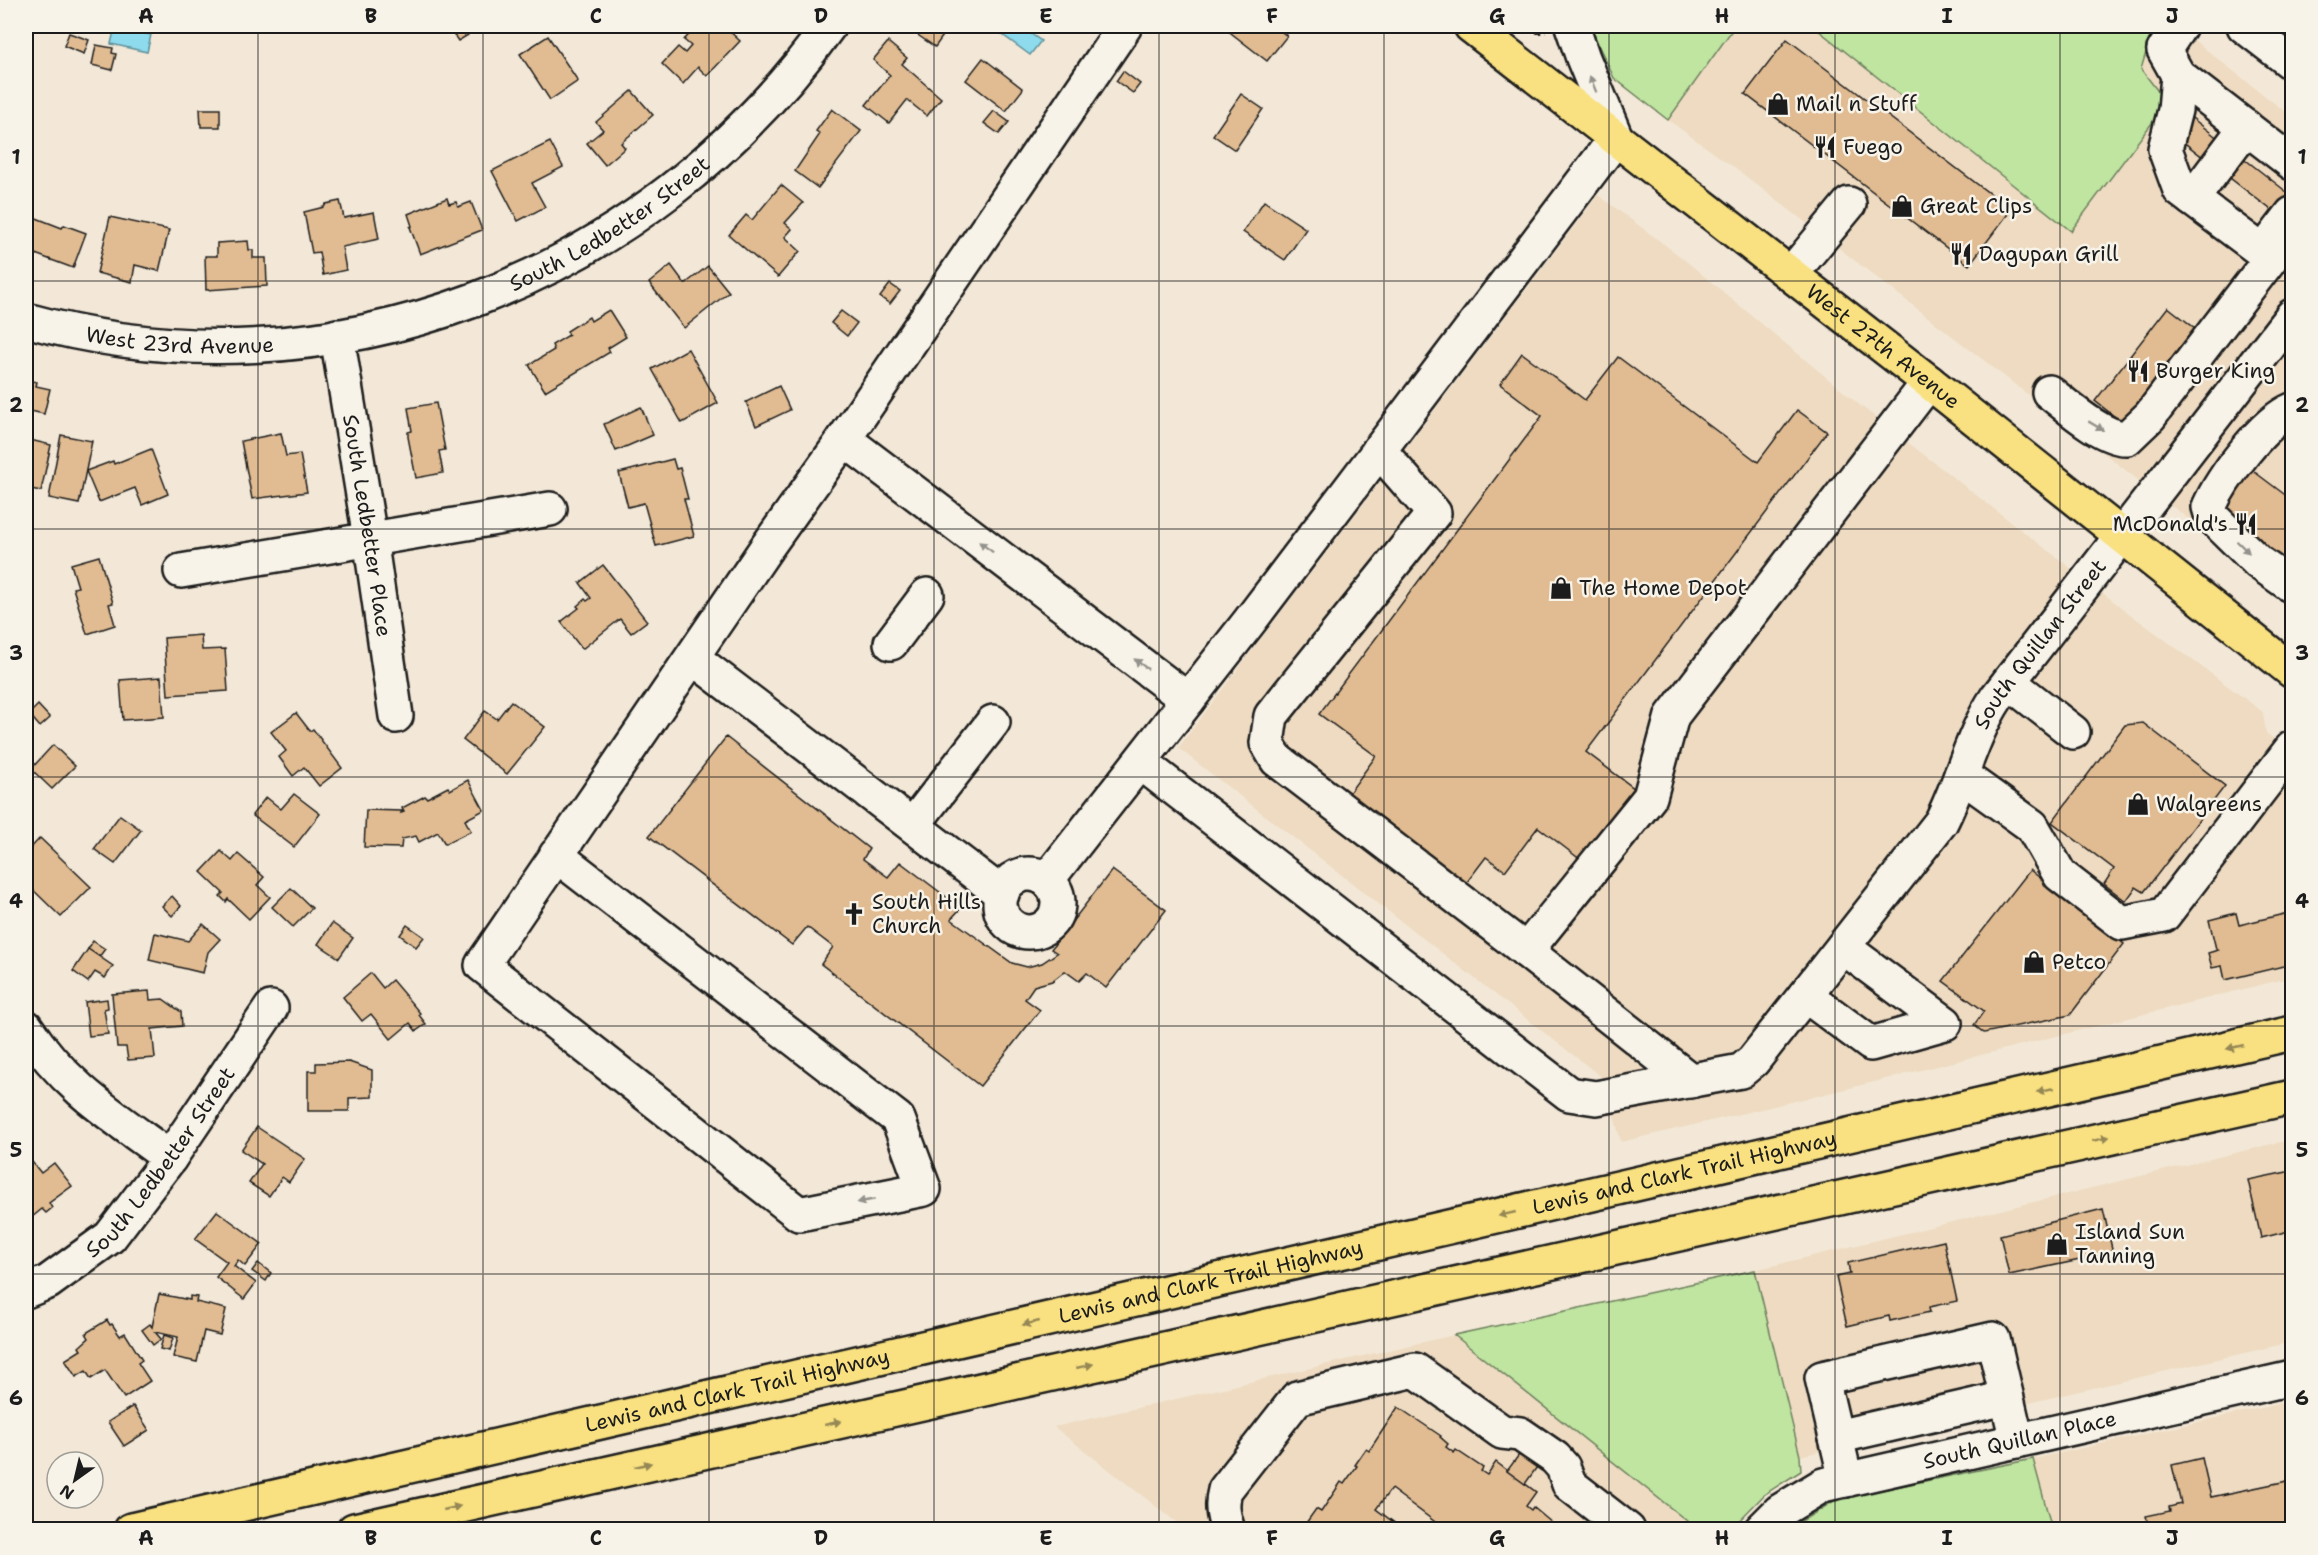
<svg xmlns="http://www.w3.org/2000/svg" width="2318" height="1555" viewBox="0 0 2318 1555" font-family="'Shantell Sans',sans-serif">
  <rect width="100%" height="100%" fill="#f3e8d7"/>
  <filter id="ink" filterUnits="userSpaceOnUse"><feTurbulence type="fractalNoise" baseFrequency=".0167" numOctaves="2"/><feDisplacementMap in="SourceGraphic" scale="12" xChannelSelector="R" yChannelSelector="G"/><feConvolveMatrix kernelMatrix="1 2 1 2 8 2 1 2 1" color-interpolation-filters="sRGB"/></filter>
  <g filter="url(#ink)">
    <g fill="#eedbc2">
      <polygon points="1735,26 1813,26 2071,231 2141,69 2154,26 2176,26 2292,117 2292,599 1739,171 1668,120"/>
      <polygon points="1598,195 1680,256 1861,406 2130,614 2263,712 2266,733 2292,752 2292,977 1842,1090 1621,1142 1604,1079 1178,748"/>
      <polygon points="2292,1139 2292,1342 1800,1456 1755,1270"/>
      <polygon points="1454,1335 1697,1529 1185,1529 1054,1427"/>
      <polygon points="2292,1401 2292,1529 2052,1529 2033,1459"/>
    </g>
    <g fill="#bfe5a0" stroke="#6e805e" stroke-width="1.5">
      <polygon points="1590,26 1735,26 1668,120 1614,78"/>
      <polygon points="1813,26 2154,26 2141,69 2167,103 2071,231"/>
      <polygon points="1755,1270 1800,1456 1801,1471 1765,1494 1731,1529 1697,1529 1454,1335"/>
      <polygon points="2033,1459 2052,1529 1789,1529 1837,1499"/>
    </g>
    <g fill="#8ddbec" stroke="#608f99" stroke-width="1.5">
      <polygon points="1005,26 1020,26 1041,41 1030,55 1000,33"/>
      <polygon points="115,27 151,35 147,52 111,44"/>
    </g>
    <g fill="#e1bc92" stroke="#1c1c1c" stroke-width="1.5">
      <polygon points="448,26 462,26 468,35 458,41"/>
      <polygon points="697,26 724,26 740,41 707,76 698,67 683,84 662,64 678,47 685,53 691,46 684,40"/>
      <polygon points="912,26 950,26 935,47 909,29"/>
      <polygon points="1222,26 1274,26 1287,36 1267,61"/>
      <polygon points="69,33 89,40 84,54 64,46"/>
      <polygon points="548,36 578,81 550,100 520,54"/>
      <polygon points="1787,39 2011,210 1969,265 1745,94"/>
      <polygon points="888,42 907,58 902,64 941,98 927,116 907,100 889,123 866,105 890,75 873,60"/>
      <polygon points="96,45 113,48 112,53 116,54 112,70 92,65"/>
      <polygon points="983,58 1023,89 1006,111 966,80"/>
      <polygon points="1123,71 1140,84 1133,93 1116,81"/>
      <polygon points="632,91 653,115 621,143 625,148 605,165 587,143 603,130 596,122"/>
      <polygon points="1241,94 1263,109 1235,150 1213,135"/>
      <polygon points="200,109 220,109 220,127 201,127"/>
      <polygon points="832,109 861,131 818,188 795,171 820,134 816,131"/>
      <polygon points="994,111 1009,122 999,134 984,123"/>
      <polygon points="2192,118 2292,196 2292,226 2177,137"/>
      <polygon points="550,142 563,167 532,183 545,207 518,221 492,171"/>
      <polygon points="781,185 803,203 785,223 792,229 785,237 800,251 778,277 729,235 746,215 752,220"/>
      <polygon points="447,198 449,204 456,202 458,207 471,202 482,230 420,254 410,227 412,226 408,214"/>
      <polygon points="340,201 344,218 374,212 379,239 342,247 346,270 323,275 319,252 312,253 304,212 324,207 326,204"/>
      <polygon points="1264,201 1306,229 1285,260 1243,232"/>
      <polygon points="26,214 62,228 64,225 86,233 73,268 30,252 32,248 26,246"/>
      <polygon points="110,217 169,230 159,271 135,265 132,282 97,273"/>
      <polygon points="248,241 249,250 253,250 253,258 266,258 267,286 206,290 205,256 217,256 217,243"/>
      <polygon points="671,265 685,284 708,266 729,292 684,328 649,283"/>
      <polygon points="890,284 900,291 890,304 880,297"/>
      <polygon points="2168,307 2201,333 2128,427 2095,401"/>
      <polygon points="609,310 626,337 608,348 610,352 545,391 529,365 554,350 552,345 569,335 567,331 589,317 591,321"/>
      <polygon points="841,311 857,323 847,336 831,323"/>
      <polygon points="688,349 718,403 682,423 652,369"/>
      <polygon points="1522,353 1585,400 1618,357 1758,462 1797,410 1827,432 1586,752 1635,789 1581,860 1538,827 1505,871 1486,857 1464,886 1346,797 1376,756 1319,714 1542,416 1500,384"/>
      <polygon points="26,380 37,382 36,386 50,389 44,414 26,410"/>
      <polygon points="779,386 790,410 756,426 746,402"/>
      <polygon points="436,403 445,450 439,451 443,473 416,478 408,437 408,432 412,431 408,408"/>
      <polygon points="641,407 653,435 616,451 604,424"/>
      <polygon points="281,433 286,456 300,454 307,492 252,499 241,441"/>
      <polygon points="61,435 92,441 79,504 49,498"/>
      <polygon points="26,439 51,445 41,491 26,488"/>
      <polygon points="151,449 168,494 142,505 135,488 99,502 86,471 113,461 114,464"/>
      <polygon points="673,459 676,469 680,468 688,499 684,499 694,536 656,546 644,503 628,507 619,473"/>
      <polygon points="2248,467 2292,500 2292,562 2288,568 2214,512"/>
      <polygon points="99,556 113,603 109,604 115,625 87,634 73,588 78,587 71,564"/>
      <polygon points="603,565 647,621 631,633 620,619 582,649 561,622 579,608 577,606 585,599 587,601 591,598 580,583"/>
      <polygon points="201,635 202,650 225,649 228,691 168,695 164,638"/>
      <polygon points="161,677 164,717 123,720 120,680"/>
      <polygon points="511,701 545,727 507,774 463,740 485,711 497,719"/>
      <polygon points="38,705 50,718 40,727 29,714"/>
      <polygon points="296,713 310,731 313,729 342,768 319,786 304,767 293,776 279,757 286,751 271,732"/>
      <polygon points="2143,723 2225,786 2144,892 2136,887 2126,901 2104,884 2114,869 2052,822 2125,725"/>
      <polygon points="726,737 869,849 863,859 888,877 900,862 961,908 951,919 1012,963 1027,967 1042,963 1057,953 1051,949 1112,870 1166,910 1106,988 1087,973 1079,981 1065,971 1052,981 1034,986 1025,999 1040,1010 980,1086 821,964 833,947 807,927 792,945 649,836"/>
      <polygon points="53,745 75,766 52,789 31,769"/>
      <polygon points="468,780 484,810 465,820 471,831 445,844 438,832 419,842 416,836 402,839 401,848 364,847 366,810 402,811 401,813 404,812 402,808 425,796 427,798 448,787 450,790"/>
      <polygon points="294,794 320,814 294,847 252,815 266,797 281,809"/>
      <polygon points="120,815 141,830 115,864 94,849"/>
      <polygon points="40,838 91,887 61,917 26,883 26,853"/>
      <polygon points="221,851 232,861 238,854 264,877 257,885 270,897 249,919 228,899 226,902 220,896 223,893 201,872"/>
      <polygon points="2030,870 2124,944 2070,1015 1984,1033 1974,1025 1984,1011 1943,981"/>
      <polygon points="291,888 312,908 293,927 272,907"/>
      <polygon points="172,896 181,906 172,916 162,906"/>
      <polygon points="2292,912 2292,964 2225,980 2222,966 2212,968 2208,953 2218,950 2216,949 2209,920 2236,913 2239,925"/>
      <polygon points="332,923 353,938 339,958 318,944"/>
      <polygon points="203,924 220,939 208,952 203,973 149,960 155,933 188,941"/>
      <polygon points="407,925 424,937 416,947 400,935"/>
      <polygon points="93,941 105,949 99,957 88,949"/>
      <polygon points="88,949 113,966 105,978 95,972 88,982 73,971"/>
      <polygon points="371,973 383,988 392,980 420,1013 419,1015 426,1024 416,1031 410,1023 391,1039 371,1014 362,1021 343,997"/>
      <polygon points="149,991 150,1000 163,999 181,1012 182,1026 152,1029 155,1058 128,1060 126,1047 117,1047 112,994"/>
      <polygon points="107,999 108,1008 104,1009 108,1034 89,1036 85,1002"/>
      <polygon points="349,1062 372,1070 372,1097 349,1098 349,1111 308,1111 308,1071 316,1071 316,1063"/>
      <polygon points="257,1127 305,1159 289,1182 282,1177 269,1196 249,1183 262,1164 241,1150"/>
      <polygon points="32,1162 41,1173 54,1163 72,1186 49,1203 52,1208 46,1213 42,1209 26,1222 26,1167"/>
      <polygon points="2292,1171 2292,1227 2288,1228 2289,1231 2261,1238 2248,1180"/>
      <polygon points="2103,1209 2113,1253 2009,1275 2000,1235"/>
      <polygon points="217,1211 262,1244 245,1266 238,1260 234,1266 256,1283 244,1299 216,1277 227,1262 195,1239"/>
      <polygon points="1944,1241 1957,1301 1929,1307 1930,1312 1890,1321 1889,1316 1847,1326 1836,1277 1850,1274 1848,1263"/>
      <polygon points="258,1263 271,1273 266,1281 252,1271"/>
      <polygon points="159,1294 190,1300 190,1296 197,1297 196,1302 226,1309 220,1335 204,1331 197,1362 173,1357 178,1337 155,1332 161,1339 153,1345 142,1330 150,1324 152,1327"/>
      <polygon points="107,1320 110,1325 112,1324 120,1336 125,1333 142,1360 138,1363 150,1381 124,1398 105,1370 91,1379 86,1371 76,1377 65,1360 81,1350 79,1347 89,1338 86,1333"/>
      <polygon points="164,1335 173,1338 169,1351 160,1349"/>
      <polygon points="133,1406 149,1430 124,1446 108,1422"/>
      <polygon points="1398,1407 1441,1436 1440,1437 1448,1444 1446,1447 1454,1453 1456,1450 1483,1468 1481,1471 1487,1475 1496,1462 1536,1492 1526,1506 1531,1510 1533,1507 1559,1529 1446,1530 1391,1489 1376,1509 1404,1530 1301,1530 1316,1509 1321,1512 1341,1482 1344,1484 1357,1466 1355,1465 1366,1449 1369,1451"/>
      <polygon points="1527,1444 1544,1457 1525,1484 1507,1471"/>
      <polygon points="2202,1458 2211,1497 2292,1480 2292,1530 2140,1530 2139,1526 2148,1524 2146,1516 2170,1511 2169,1507 2181,1504 2172,1465"/>
    </g>
    <g fill="none" stroke-linecap="round" stroke-linejoin="round">
      <g stroke="#1c1c1c" stroke-width="38">
        <g id="minor">
          <polyline points="2244,26 2292,63"/>
          <polyline points="2178,75 2292,163"/>
          <polyline points="2192,199 2246,127"/>
          <polyline points="2263,252 2292,214"/>
          <polyline points="1791,274 1849,204"/>
          <path id="s1" d="M26,320C331,405 647,280 829,26"/>
          <path id="s2" d="M337,336L370,538L396,716"/>
          <path d="M2049,392C2067,406 2103,439 2127,438L2150,416L2271,258L2180,190L2165,149L2175,110L2178,75L2164,50L2180,26"/>
          <path d="M2292,410C2263,422 2222,478 2209,507L2212,517L2258,562L2292,586"/>
          <polyline points="844,439 1188,700"/>
          <polyline points="1379,450 1434,513 1271,716 1267,743 1277,760 1511,939 1691,1081"/>
          <polyline points="181,571 550,509"/>
          <polyline points="891,643 927,595"/>
          <polyline points="693,658 1002,894"/>
          <polyline points="2009,682 2073,732"/>
          <path id="s3" d="M1140,762L1569,1094L1596,1098L1741,1071L1753,1061L1941,822C1962,781 1971,736 1997,697L2292,316"/>
          <polyline points="1961,775 2032,826 2060,875 2122,923 2164,915 2292,748"/>
          <polyline points="913,825 993,722"/>
          <polyline points="556,855 898,1119 924,1189 799,1214 482,965 767,547 844,439 1125,26"/>
          <circle cx="1029" cy="903" r="29"/>
          <polyline points="1047,880 1249,622 1616,138 1583,58 1572,26"/>
          <polyline points="1526,951 1650,797 1672,716 1929,382"/>
          <polyline points="1805,995 1871,1044 1945,1023 1843,947"/>
          <path d="M26,1027C65,1087 113,1116 170,1158"/>
          <path id="s4" d="M26,1291L48,1282L110,1237L170,1158L271,1008"/>
          <polyline points="1836,1437 2006,1398"/>
          <polyline points="1846,1480 1822,1378 1993,1339 2017,1441"/>
          <path d="M1228,1530C1223,1515 1221,1505 1225,1490L1297,1398L1415,1370L1502,1432L1520,1434L1555,1458L1563,1467L1569,1484L1628,1530"/>
          <path id="s5" d="M1761,1530L1780,1511L1823,1485L2292,1378"/>
        </g>
      </g>
      <g stroke="#1c1c1c" stroke-width="38">
        <g id="major">
          <path id="s6" d="M1471,26L1929,382L2292,671"/>
        </g>
      </g>
      <g stroke="#1c1c1c" stroke-width="38">
        <g id="highway">
          <path id="s7" d="M131,1530L2292,1033"/>
          <polyline points="354,1530 2292,1097"/>
        </g>
      </g>
      <polyline stroke="#1c1c1c" stroke-width="4" stroke-dasharray="4.5 4.5" stroke-linecap="butt" points="1530,26 1537,32 1546,32"/>
      <use href="#minor" stroke="#f7f3e8" stroke-width="33"/>
      <use href="#major" stroke="#f9e181" stroke-width="33"/>
      <use href="#highway" stroke="#f9e181" stroke-width="33"/>
    </g>
    <defs><path id="oneway-solid" d="M-6-.8H1V-3.2L6.5 0L1 3.2V.8H-6Z" transform="scale(1.5)"/></defs>
    <g fill="#94928c">
      <use href="#oneway-solid" transform="translate(1593 84) rotate(-112)"/>
      <use href="#oneway-solid" transform="translate(2096 426) rotate(31)"/>
      <use href="#oneway-solid" transform="translate(986 547) rotate(-143)"/>
      <use href="#oneway-solid" transform="translate(2243 547) rotate(44)"/>
      <use href="#oneway-solid" transform="translate(1141 664) rotate(-143)"/>
      <use href="#oneway-solid" transform="translate(866 1201) rotate(169)"/>
    </g>
    <g fill="#968854">
      <use href="#oneway-solid" transform="translate(2235 1047) rotate(167)"/>
      <use href="#oneway-solid" transform="translate(2045 1090) rotate(167)"/>
      <use href="#oneway-solid" transform="translate(2101 1139) rotate(-13)"/>
      <use href="#oneway-solid" transform="translate(1507 1214) rotate(167)"/>
      <use href="#oneway-solid" transform="translate(1031 1323) rotate(167)"/>
      <use href="#oneway-solid" transform="translate(1085 1366) rotate(-13)"/>
      <use href="#oneway-solid" transform="translate(833 1423) rotate(-13)"/>
      <use href="#oneway-solid" transform="translate(643 1465) rotate(-13)"/>
      <use href="#oneway-solid" transform="translate(452 1508) rotate(-13)"/>
    </g>
  </g>
  <path fill="none" stroke="#1c1c1c" stroke-width="1.5" stroke-opacity="0.55" d="M258,26V1530M483,26V1530M709,26V1530M934,26V1530M1159,26V1530M1384,26V1530M1609,26V1530M1835,26V1530M2060,26V1530M26,281H2292M26,529H2292M26,777H2292M26,1026H2292M26,1274H2292"/>
  <defs>
    <g id="shop-bare" transform="scale(1.8)"><path d="M-5-2.5h2.3a2.7 3.5 0 0 1 5.4 0H5L5.5 6h-11ZM-1.5-2.5h3a1.5 2.3 0 0 0-3 0Z" fill="#1c1c1c" stroke="#f7f3e8" stroke-width="2.5" paint-order="stroke"/></g>
    <g id="restaurant-bare" transform="scale(1.8)"><path d="M-5-6h1v4h1v-4h1v4h1v-4h1v5L-1.5 .5V6h-2V.5L-5-1ZM5-6V6H3V1.5H1.5Q1.5-4 5-6Z" fill="#1c1c1c" stroke="#f7f3e8" stroke-width="2.5" paint-order="stroke"/></g>
    <g id="church-bare" transform="scale(1.8)"><path d="M-1.2-6h2.4v3.5h3.3v2.4h-3.3V6h-2.4V-.1h-3.3v-2.4h3.3Z" fill="#1c1c1c" stroke="#f7f3e8" stroke-width="2.5" paint-order="stroke"/></g>
  </defs>
  <g fill-rule="evenodd">
    <use href="#shop-bare" x="1778" y="104"/>
    <use href="#restaurant-bare" x="1825" y="147"/>
    <use href="#shop-bare" x="1902" y="206"/>
    <use href="#restaurant-bare" x="1961" y="254"/>
    <use href="#restaurant-bare" x="2138" y="371"/>
    <use href="#restaurant-bare" x="2246" y="524"/>
    <use href="#shop-bare" x="1561" y="588"/>
    <use href="#shop-bare" x="2138" y="804"/>
    <use href="#church-bare" x="854" y="914"/>
    <use href="#shop-bare" x="2034" y="962"/>
    <use href="#shop-bare" x="2057" y="1244"/>
  </g>
  <g text-anchor="middle" stroke-width="5" stroke-linejoin="round" paint-order="stroke">
    <g font-size="21" fill="#1c1c1c" stroke="#f7f3e8" text-anchor="start">
      <text x="1796" y="111">Mail n Stuff</text>
      <text x="1843" y="154">Fuego</text>
      <text x="1920" y="213">Great Clips</text>
      <text x="1979" y="261">Dagupan Grill</text>
      <text x="2156" y="378">Burger King</text>
      <text x="2228" y="531" text-anchor="end">McDonald's</text>
      <text x="1579" y="595">The Home Depot</text>
      <text x="2156" y="811">Walgreens</text>
      <text x="872" y="909">South Hills<tspan x="872" dy="24">Church</tspan></text>
      <text x="2052" y="969">Petco</text>
      <text x="2075" y="1239">Island Sun<tspan x="2075" dy="24">Tanning</tspan></text>
    </g>
    <g font-size="21" fill="#1c1c1c" stroke="#f7f3e8">
      <text dy="7" stroke="none"><textPath href="#s1" startOffset="612">South Ledbetter Street</textPath></text>
      <text dy="7" stroke="none"><textPath href="#s1" startOffset="156">West 23rd Avenue</textPath></text>
      <text dy="7" stroke="none"><textPath href="#s6" startOffset="522">West 27th Avenue</textPath></text>
      <text dy="7" stroke="none"><textPath href="#s2" startOffset="192">South Ledbetter Place</textPath></text>
      <text dy="7" stroke="none"><textPath href="#s3" startOffset="1242">South Quillan Street</textPath></text>
      <text dy="7" stroke="none"><textPath href="#s4" startOffset="190">South Ledbetter Street</textPath></text>
      <text dy="7" stroke="none"><textPath href="#s7" startOffset="1594">Lewis and Clark Trail Highway</textPath></text>
      <text dy="7" stroke="none"><textPath href="#s7" startOffset="1108">Lewis and Clark Trail Highway</textPath></text>
      <text dy="7" stroke="none"><textPath href="#s7" startOffset="622">Lewis and Clark Trail Highway</textPath></text>
      <text dy="7" stroke="none"><textPath href="#s5" startOffset="279">South Quillan Place</textPath></text>
    </g>
  </g>
  <rect width="2318" height="1555" fill="none" stroke="#f7f3e8" stroke-width="66"/>
  <g transform="translate(75 1480) rotate(214)"><circle r="28" fill="#f7f3e8" stroke="#9f9d96" stroke-width="1.5"/>
  <path d="M0-4.5L10 22L0 15L-10 22Z" fill="#1c1c1c"/>
  <text y="-9" font-size="16" font-weight="bold" text-anchor="middle" fill="#1c1c1c">N</text>
  </g>
  <rect x="33" y="33" width="2252" height="1489" fill="none" stroke="#1c1c1c" stroke-width="2"/>
  <g font-size="20" text-anchor="middle" font-weight="bold" fill="#1c1c1c">
    <text x="146" y="23">A</text>
    <text x="371" y="23">B</text>
    <text x="596" y="23">C</text>
    <text x="821" y="23">D</text>
    <text x="1046" y="23">E</text>
    <text x="1272" y="23">F</text>
    <text x="1497" y="23">G</text>
    <text x="1722" y="23">H</text>
    <text x="1947" y="23">I</text>
    <text x="2172" y="23">J</text>
    <text x="16" y="164">1</text>
    <text x="2302" y="164">1</text>
    <text x="16" y="412">2</text>
    <text x="2302" y="412">2</text>
    <text x="16" y="660">3</text>
    <text x="2302" y="660">3</text>
    <text x="16" y="908">4</text>
    <text x="2302" y="908">4</text>
    <text x="16" y="1157">5</text>
    <text x="2302" y="1157">5</text>
    <text x="16" y="1405">6</text>
    <text x="2302" y="1405">6</text>
    <text x="146" y="1545">A</text>
    <text x="371" y="1545">B</text>
    <text x="596" y="1545">C</text>
    <text x="821" y="1545">D</text>
    <text x="1046" y="1545">E</text>
    <text x="1272" y="1545">F</text>
    <text x="1497" y="1545">G</text>
    <text x="1722" y="1545">H</text>
    <text x="1947" y="1545">I</text>
    <text x="2172" y="1545">J</text>
  </g>
</svg>
